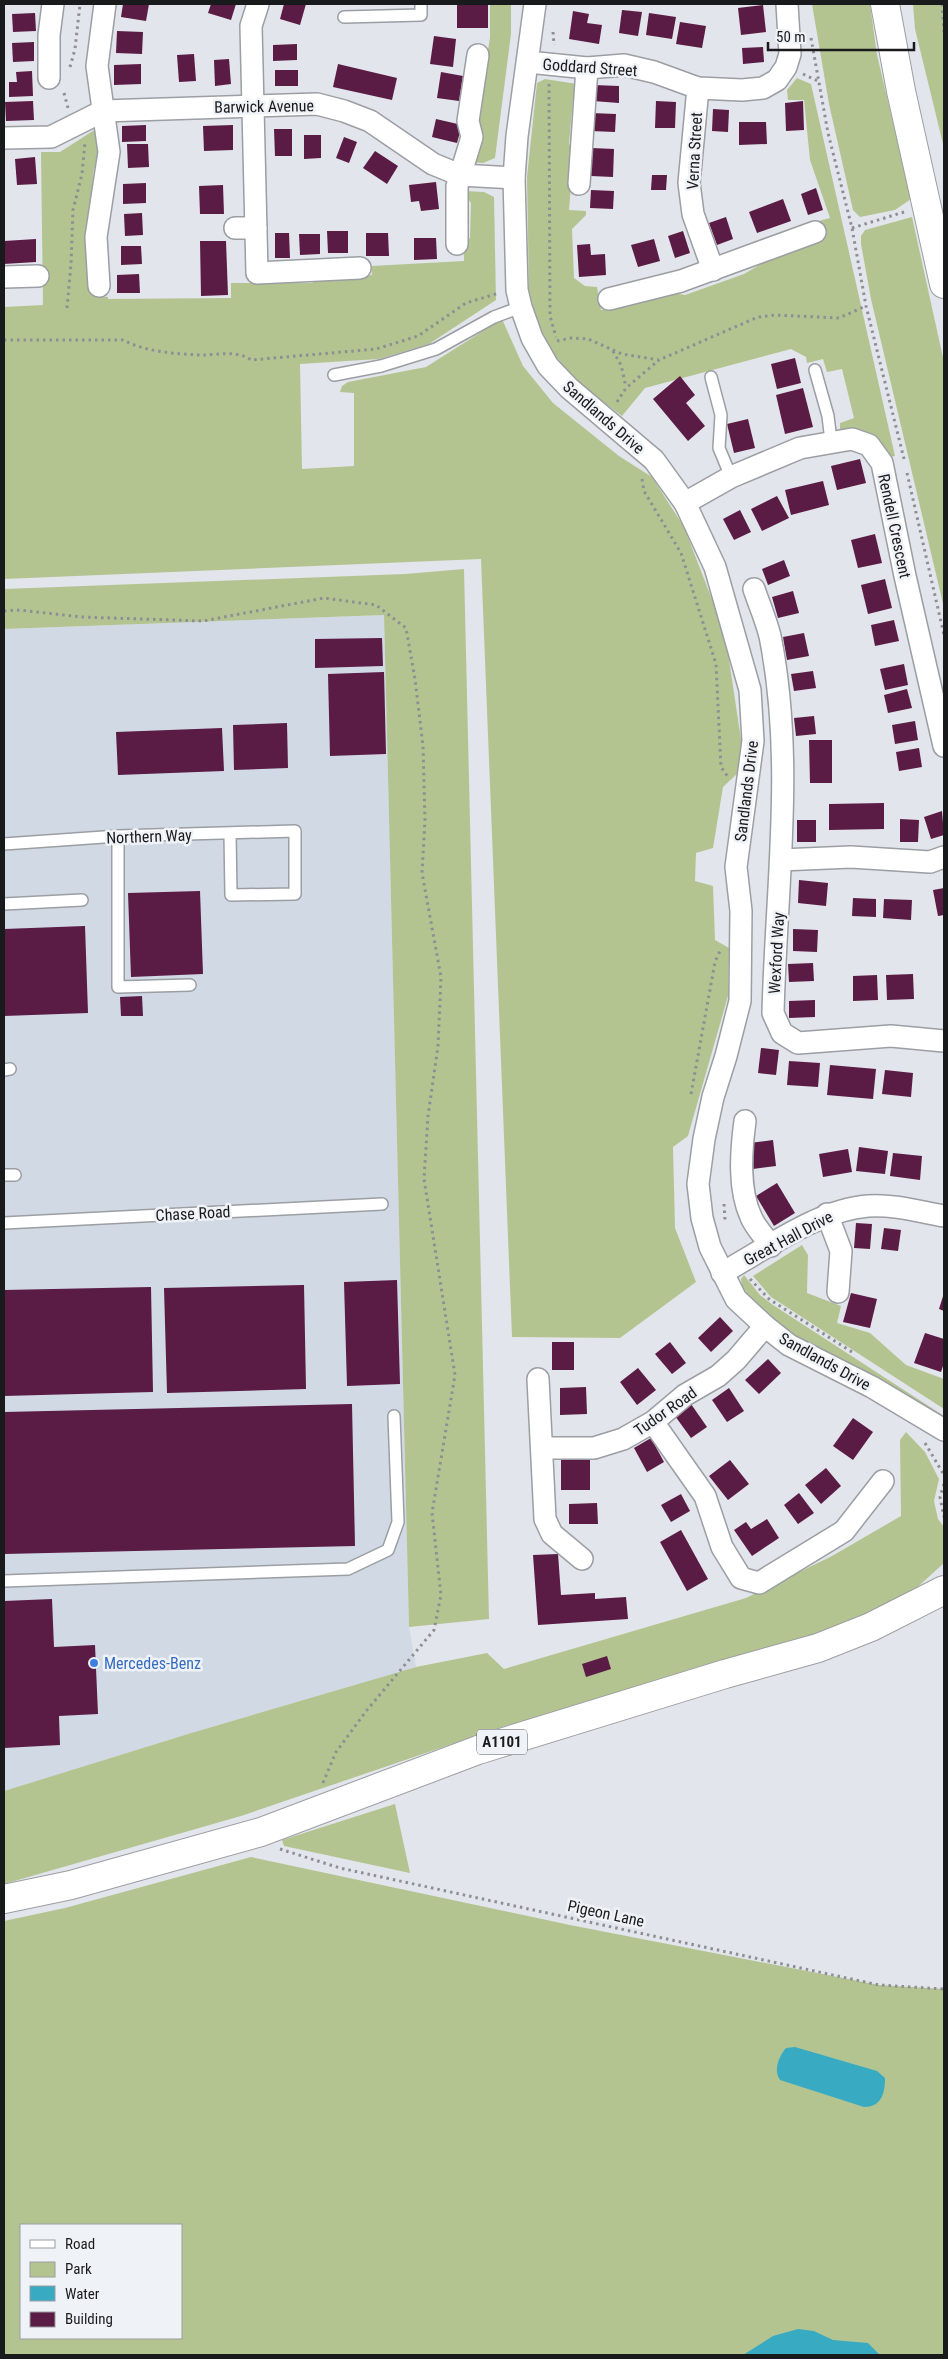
<svg xmlns="http://www.w3.org/2000/svg" width="948" height="2359" viewBox="0 0 948 2359" font-family="'Roboto Condensed',sans-serif">
  <rect width="100%" height="100%" fill="#e2e5eb"/>
  <polygon fill="#d1d9e5" points="384,615 409,1627 416,1667 188,1734 4,1791 4,629"/>
  <g fill="#b4c491" fill-rule="evenodd">
    <polygon points="490,4 511,4 511,34 495,158 483,163 469,162 490,38"/>
    <polygon points="812,4 870,4 877,55 911,199 895,210 860,217 853,210 829,104"/>
    <polygon points="913,4 944,4 944,148 915,29"/>
    <path d="M797,78L811,84L895,456L890,457C875,433 867,432 840,430V423L854,418L842,369L827,372L823,359L807,363L806,357L791,349L645,388L622,416L576,381L553,353L536,320L529,290L527,177L537,83L545,79L577,84V94L573,98L569,144L574,150L569,210L586,211V215L572,229L574,278L585,286L597,287L601,310L673,293L685,295L744,274L785,250L824,238L819,221L830,218L810,160L804,100H788L787,90Z"/>
    <polygon points="99,127 98,164 94,168 92,187 97,193 94,271 97,296 108,297 108,299 231,298 231,283 312,283 317,279 372,275 371,266 464,261 464,243 470,238 471,203 466,196 466,191 484,192 494,197 496,300 429,344 379,359 300,364 302,469 354,466 354,393 340,392 342,386 348,382 426,367 502,319 523,366 553,403 619,456 652,477 684,527 725,633 742,746 739,772 723,787 713,848 696,853 695,881 713,886 715,940 729,948 728,996 688,1136 673,1147 675,1228 696,1282 620,1338 512,1337 481,559 4,579 4,307 43,305 41,152 60,152"/>
    <polygon points="912,217 944,362 944,608 871,299 861,244 861,236 865,230"/>
    <polygon points="464,569 489,1619 409,1627 384,615 4,629 4,589 405,574"/>
    <polygon points="802,1245 808,1255 807,1293 841,1306 837,1323 870,1333 906,1365 944,1379 944,1409 771,1297 753,1276"/>
    <polygon points="744,1275 760,1295 773,1305 944,1416 944,1419 877,1377 789,1332 759,1307 742,1287 741,1279"/>
    <polygon points="906,1432 925,1452 939,1479 934,1501 938,1519 944,1527 944,1563 912,1592 887,1607 819,1635 505,1726 241,1816 4,1884 4,1791 188,1734 416,1667 487,1653 504,1669 746,1598 832,1556 901,1516 900,1440"/>
    <polygon points="395,1804 410,1873 284,1846 282,1840"/>
    <path d="M251,1857L570,1925L879,1985L944,1989V2355H4V1921L65,1908ZM21,2225H181V2338H21Z"/>
  </g>
  <g fill="#38abc3">
    <path d="M795,2047L877,2071L885,2078C885,2094 881,2107 864,2107L780,2080C773,2070 779,2056 786,2048Z"/>
    <polygon points="798,2329 814,2331 833,2340 868,2343 880,2355 743,2355 773,2336"/>
  </g>
  <g fill="#5a1b44">
    <polygon points="123,4 149,4 146,21 121,17"/>
    <polygon points="211,4 236,4 231,20 208,13"/>
    <polygon points="284,4 306,4 300,25 280,19"/>
    <rect x="457" y="4" width="31" height="24"/>
    <polygon points="763,5 766,32 741,35 738,8"/>
    <polygon points="622,10 642,12 638,36 619,33"/>
    <polygon points="573,11 589,14 587,23 602,25 599,44 569,39"/>
    <polygon points="35,13 36,31 13,32 12,14"/>
    <polygon points="649,13 676,17 672,39 646,35"/>
    <polygon points="680,22 706,26 702,48 676,44"/>
    <polygon points="117,31 143,32 142,54 116,53"/>
    <polygon points="434,36 456,39 453,67 430,64"/>
    <polygon points="34,42 34,61 13,62 12,43"/>
    <polygon points="297,44 297,60 273,61 273,45"/>
    <polygon points="763,47 764,62 743,64 742,48"/>
    <polygon points="194,54 196,81 179,82 177,55"/>
    <polygon points="229,59 231,84 215,86 214,60"/>
    <polygon points="141,64 141,84 114,85 114,65"/>
    <polygon points="338,64 397,78 392,100 333,87"/>
    <rect x="275" y="70" width="23" height="16"/>
    <polygon points="32,71 33,96 9,97 9,82 17,82 16,72"/>
    <polygon points="441,72 463,76 459,101 437,98"/>
    <polygon points="594,85 619,86 619,103 593,101"/>
    <polygon points="33,101 34,120 6,121 5,102"/>
    <polygon points="656,101 676,102 675,128 655,128"/>
    <polygon points="803,101 804,130 786,131 785,103"/>
    <polygon points="713,109 729,110 728,132 712,131"/>
    <polygon points="591,113 616,114 615,132 591,131"/>
    <polygon points="436,119 462,125 457,143 432,137"/>
    <polygon points="739,122 766,122 767,144 739,145"/>
    <polygon points="146,125 146,141 122,142 122,126"/>
    <polygon points="233,125 233,150 204,151 203,126"/>
    <polygon points="274,129 292,129 292,156 275,156"/>
    <polygon points="304,135 321,135 321,158 304,159"/>
    <polygon points="344,137 357,142 349,163 336,158"/>
    <polygon points="127,144 148,144 149,167 128,168"/>
    <polygon points="592,148 614,149 613,177 591,176"/>
    <polygon points="375,151 398,166 387,184 363,168"/>
    <polygon points="35,157 37,184 17,185 15,159"/>
    <polygon points="652,175 667,175 666,190 651,190"/>
    <polygon points="436,182 439,209 421,211 419,201 411,202 409,185"/>
    <polygon points="146,183 146,203 123,204 123,184"/>
    <polygon points="223,185 224,214 200,214 199,186"/>
    <polygon points="816,188 823,210 808,215 801,194"/>
    <polygon points="591,190 614,191 613,209 590,208"/>
    <polygon points="783,199 791,221 757,233 749,212"/>
    <polygon points="142,213 143,235 125,236 124,214"/>
    <polygon points="726,217 733,239 717,245 709,223"/>
    <polygon points="327,231 348,231 348,253 328,253"/>
    <polygon points="683,231 690,253 675,258 668,236"/>
    <polygon points="275,233 289,233 290,258 275,258"/>
    <polygon points="366,233 388,233 389,256 366,256"/>
    <polygon points="299,234 320,234 320,254 300,255"/>
    <polygon points="414,238 436,238 437,259 414,260"/>
    <polygon points="36,239 36,262 4,264 4,241"/>
    <polygon points="654,239 660,261 638,267 631,245"/>
    <polygon points="200,241 226,241 228,295 201,296"/>
    <polygon points="590,244 591,255 605,254 606,275 579,277 577,245"/>
    <polygon points="121,246 141,246 142,264 121,265"/>
    <polygon points="139,274 140,293 117,293 117,275"/>
    <polygon points="795,358 801,383 777,389 771,364"/>
    <polygon points="680,376 695,395 686,403 705,426 688,441 653,399"/>
    <polygon points="803,388 813,427 785,434 776,395"/>
    <polygon points="748,419 755,448 734,453 727,424"/>
    <polygon points="860,459 866,483 837,490 831,466"/>
    <polygon points="823,481 829,505 791,515 785,490"/>
    <polygon points="777,496 789,518 762,531 751,509"/>
    <polygon points="740,510 751,532 734,540 723,519"/>
    <polygon points="875,534 882,563 858,568 851,540"/>
    <polygon points="784,560 790,576 768,585 762,569"/>
    <polygon points="885,579 892,608 868,614 861,585"/>
    <polygon points="793,591 799,613 778,618 772,597"/>
    <polygon points="894,620 899,641 875,646 871,625"/>
    <polygon points="804,633 809,656 787,660 783,637"/>
    <polygon points="382,638 383,666 315,668 315,639"/>
    <polygon points="904,664 908,685 885,690 880,669"/>
    <polygon points="813,671 816,688 794,691 791,674"/>
    <polygon points="384,672 386,754 330,756 328,674"/>
    <polygon points="907,689 912,708 888,713 884,695"/>
    <polygon points="814,716 816,734 796,736 794,718"/>
    <polygon points="915,721 918,740 895,744 892,725"/>
    <polygon points="287,723 288,768 234,770 233,725"/>
    <polygon points="222,728 224,771 118,775 116,732"/>
    <polygon points="809,740 832,740 832,783 810,783"/>
    <polygon points="919,748 922,767 899,771 896,752"/>
    <polygon points="884,803 884,829 829,830 829,804"/>
    <polygon points="942,811 944,835 931,839 924,817"/>
    <polygon points="900,819 919,820 918,842 900,842"/>
    <rect x="797" y="820" width="19" height="22"/>
    <polygon points="799,880 828,883 826,906 798,903"/>
    <polygon points="944,888 944,915 938,916 933,890"/>
    <polygon points="200,891 203,974 131,977 128,893"/>
    <polygon points="853,898 876,899 876,917 852,916"/>
    <polygon points="884,899 912,900 911,920 883,918"/>
    <polygon points="85,926 88,1013 4,1016 4,929"/>
    <polygon points="793,929 818,930 817,952 793,951"/>
    <polygon points="813,963 814,981 789,982 788,964"/>
    <polygon points="913,974 914,999 887,1000 886,975"/>
    <polygon points="877,975 878,1000 853,1001 853,976"/>
    <polygon points="142,996 143,1016 121,1016 120,997"/>
    <polygon points="815,1000 815,1017 789,1018 789,1001"/>
    <polygon points="761,1048 779,1050 776,1075 758,1073"/>
    <polygon points="789,1061 820,1063 818,1087 787,1085"/>
    <polygon points="830,1065 876,1069 873,1099 827,1095"/>
    <polygon points="885,1070 913,1073 911,1097 882,1094"/>
    <polygon points="773,1140 776,1166 753,1169 749,1143"/>
    <polygon points="859,1147 888,1151 885,1174 856,1171"/>
    <polygon points="848,1149 852,1172 823,1177 819,1154"/>
    <polygon points="893,1153 922,1156 920,1180 890,1176"/>
    <polygon points="777,1183 795,1213 774,1226 756,1196"/>
    <polygon points="856,1223 872,1224 870,1249 854,1248"/>
    <polygon points="884,1228 901,1230 898,1251 881,1249"/>
    <polygon points="397,1280 400,1384 347,1386 344,1282"/>
    <polygon points="304,1285 306,1389 167,1393 164,1288"/>
    <polygon points="151,1287 153,1392 4,1396 4,1290"/>
    <polygon points="851,1293 877,1299 870,1328 843,1322"/>
    <polygon points="944,1293 944,1311 939,1309"/>
    <polygon points="720,1317 733,1331 711,1352 698,1338"/>
    <polygon points="925,1333 944,1339 944,1363 941,1372 914,1363"/>
    <rect x="552" y="1342" width="22" height="28"/>
    <polygon points="670,1342 686,1363 672,1374 655,1354"/>
    <polygon points="768,1359 781,1373 759,1394 745,1380"/>
    <polygon points="638,1368 656,1390 637,1405 620,1382"/>
    <polygon points="586,1387 587,1414 560,1415 560,1388"/>
    <polygon points="729,1388 744,1411 727,1422 712,1400"/>
    <polygon points="352,1404 355,1546 4,1554 4,1412"/>
    <polygon points="691,1404 707,1427 691,1438 675,1416"/>
    <polygon points="853,1418 873,1432 853,1460 833,1446"/>
    <polygon points="651,1438 664,1462 647,1472 634,1448"/>
    <rect x="561" y="1459" width="29" height="31"/>
    <polygon points="730,1460 749,1484 728,1500 709,1476"/>
    <polygon points="826,1468 841,1486 821,1504 805,1485"/>
    <polygon points="799,1493 814,1513 798,1524 784,1505"/>
    <polygon points="681,1494 690,1511 671,1522 661,1505"/>
    <polygon points="597,1503 598,1524 569,1524 569,1504"/>
    <polygon points="767,1519 779,1538 752,1556 734,1530 746,1522 751,1529"/>
    <polygon points="681,1530 708,1579 687,1591 660,1542"/>
    <polygon points="558,1554 561,1595 595,1593 595,1599 626,1597 628,1619 538,1625 533,1555"/>
    <polygon points="52,1599 54,1647 95,1645 98,1714 59,1716 60,1745 4,1748 4,1601"/>
    <polygon points="607,1656 611,1669 586,1677 582,1664"/>
  </g>
  <g fill="none" stroke-linecap="round" stroke-linejoin="round">
    <g stroke="#9b9ea3" stroke-width="14">
      <g id="lane">
        <polyline points="344,17 421,15 421,4"/>
        <polyline points="815,370 828,416 831,441"/>
        <polyline points="334,375 381,366 436,349 494,317 521,307"/>
        <polyline points="711,377 721,415 719,448 731,477"/>
        <polyline points="118,836 118,987 190,985"/>
        <polyline points="4,844 118,836 295,831 295,894 231,895 230,833"/>
        <polyline points="4,904 82,900"/>
        <polyline points="4,1070 10,1069"/>
        <polyline points="4,1175 15,1175"/>
        <polyline points="4,1223 382,1204"/>
        <polyline points="4,1581 348,1569 388,1550 398,1522 394,1416"/>
      </g>
    </g>
    <g stroke="#9b9ea3" stroke-width="24">
      <g id="street">
        <polyline points="258,4 251,26 257,273 360,268"/>
        <polyline points="535,4 517,136 514,178 517,290 521,307 532,338 548,366 569,388 654,460 685,503 715,567 750,690 753,741 736,867 741,911 740,1001 726,1056 713,1097 704,1139 698,1184 702,1218 710,1247 736,1299 765,1326 789,1345 872,1387 944,1430"/>
        <polyline points="528,62 587,68 624,65 654,72 698,88 742,90 763,88 777,80 786,67 790,54 787,4"/>
        <polyline points="49,78 49,35 53,4"/>
        <polyline points="698,88 689,183 693,214 713,270"/>
        <polyline points="4,138 51,137 103,111 317,104 344,111 370,121 433,164 460,175 514,178"/>
        <polyline points="579,184 587,68"/>
        <polyline points="235,228 256,228"/>
        <polyline points="457,244 457,186 472,137 468,121 478,55"/>
        <polyline points="4,277 38,276"/>
        <polyline points="99,286 96,237 109,152 97,66 105,4"/>
        <polyline points="609,299 681,281 815,232"/>
        <polyline points="685,503 731,477 800,448 852,439 869,445 882,463 905,576 944,746"/>
        <path d="M754,589C759,604 766,620 770,636C795,760 776,888 773,1013L782,1033L798,1043L891,1036L944,1041"/>
        <polyline points="781,860 851,857 930,862 944,857"/>
        <path d="M745,1121C741,1151 738,1189 751,1217C755,1227 765,1237 771,1246"/>
        <polyline points="827,1214 841,1251 838,1292"/>
        <path d="M722,1273C766,1249 817,1210 868,1206C893,1204 920,1212 944,1216"/>
        <polyline points="538,1379 545,1519 552,1534 582,1559"/>
        <polyline points="653,1422 705,1496 722,1547 741,1578 759,1583 844,1531 883,1481"/>
        <polyline points="543,1448 594,1448 623,1439 653,1422 685,1395 718,1376 736,1360 765,1326"/>
      </g>
    </g>
    <g stroke="#9b9ea3" stroke-width="30">
      <polyline id="secondary" points="885,4 901,91 944,284"/>
    </g>
    <g stroke="#9b9ea3" stroke-width="30">
      <polyline id="primary" points="4,1899 71,1885 261,1832 478,1750 725,1674 818,1648 871,1627 944,1590"/>
    </g>
    <g stroke="#8d8f93" stroke-width="3" stroke-dasharray="2.5 4" stroke-linecap="butt">
      <polyline points="942,4 944,32"/>
      <polyline points="553,32 554,45"/>
      <polyline points="811,38 828,133 852,228 866,306 904,459"/>
      <polyline points="70,67 75,49 80,4"/>
      <polyline points="803,74 818,81"/>
      <polyline points="549,84 550,316 556,337"/>
      <polyline points="64,93 68,108"/>
      <polyline points="852,228 904,212"/>
      <polyline points="67,308 71,264 73,210 82,174 85,142"/>
      <path d="M4,340H123C146,352 176,354 202,355C218,355 238,350 251,360L376,349L418,336L466,303L499,293"/>
      <polyline points="557,341 571,338 588,339 622,354 659,360 758,317 775,315 839,318 866,306"/>
      <polyline points="613,351 621,365 626,387"/>
      <polyline points="617,402 626,388 659,360"/>
      <polyline points="907,473 944,635"/>
      <polyline points="642,479 644,491 681,553 716,664 721,767 728,777"/>
      <polyline points="4,611 20,610 81,617 203,621 324,598 376,605 406,628 415,679 423,746 425,820 422,873 441,977 438,1046 428,1116 424,1179 455,1375 432,1513 441,1595 434,1630 367,1710 336,1752 322,1785"/>
      <polyline points="691,1094 715,962 720,951"/>
      <polyline points="724,1204 725,1220"/>
      <polyline points="750,1279 769,1299 852,1352"/>
      <polyline points="925,1443 944,1475"/>
      <polyline points="944,1484 940,1497 944,1517"/>
      <polyline points="280,1849 340,1868 879,1985 944,1989"/>
    </g>
    <use href="#lane" stroke="#fff" stroke-width="11"/>
    <use href="#street" stroke="#fff" stroke-width="21"/>
    <use href="#secondary" stroke="#fff" stroke-width="28"/>
    <use href="#primary" stroke="#fff" stroke-width="28"/>
  </g>
  <circle fill="#3f7fe0" stroke="#eff3f8" stroke-width="2" cx="94" cy="1663" r="5"/>
  <g text-anchor="middle" stroke-width="5" stroke-linejoin="round" paint-order="stroke">
    <rect fill="#eff3f8" stroke="#595b5e" stroke-width="1" x="477" y="1729.5" width="50" height="25" rx="4"/>
    <g font-size="15" font-weight="bold" fill="#191a1c">
      <text x="502" y="1747">A1101</text>
    </g>
    <g font-size="16" fill="#191a1c" stroke="#eff3f8">
      <text transform="translate(590 67) rotate(4)" y="6">Goddard Street</text>
      <text transform="translate(264 106) rotate(-1)" y="6">Barwick Avenue</text>
      <text transform="translate(694 151) rotate(-87)" y="6">Verna Street</text>
      <text transform="translate(604 417) rotate(41)" y="6">Sandlands Drive</text>
      <text transform="translate(895 526) rotate(78)" y="6">Rendell Crescent</text>
      <text transform="translate(746 791) rotate(-83)" y="6">Sandlands Drive</text>
      <text transform="translate(149 836) rotate(-2)" y="6">Northern Way</text>
      <text transform="translate(776 953) rotate(-87)" y="6">Wexford Way</text>
      <text transform="translate(193 1213) rotate(-3)" y="6">Chase Road</text>
      <text transform="translate(788 1238) rotate(-28)" y="6">Great Hall Drive</text>
      <text transform="translate(825 1361) rotate(29)" y="6">Sandlands Drive</text>
      <text transform="translate(665 1411) rotate(-35)" y="6">Tudor Road</text>
      <text transform="translate(606 1913) rotate(12)" y="6">Pigeon Lane</text>
    </g>
    <g font-size="16" fill="#366cbe" stroke="#eff3f8" text-anchor="start">
      <text x="104" y="1669">Mercedes-Benz</text>
    </g>
  </g>
  <rect width="948" height="2359" fill="none" stroke="#191a1c" stroke-width="10"/>
  <rect x="20" y="2224" width="162" height="115" fill="#eff3f8" stroke="#999ca0"/>
  <rect x="30" y="2240" width="25" height="8" fill="#ffffff" stroke="#999ca0"/>
  <text x="65" y="2249" font-size="15" fill="#191a1c">Road</text>
  <rect x="30" y="2262" width="25" height="15" fill="#b4c491" stroke="#999ca0"/>
  <text x="65" y="2274" font-size="15" fill="#191a1c">Park</text>
  <rect x="30" y="2286" width="25" height="15" fill="#38abc3" stroke="#999ca0"/>
  <text x="65" y="2299" font-size="15" fill="#191a1c">Water</text>
  <rect x="30" y="2312" width="25" height="15" fill="#5a1b44" stroke="#999ca0"/>
  <text x="65" y="2324" font-size="15" fill="#191a1c">Building</text>
  <path d="M768 42v8h146v-8" fill="none" stroke="#191a1c" stroke-width="2.5"/>
  <text x="776" y="42" font-size="15" fill="#191a1c" stroke="#eff3f8" stroke-width="4" paint-order="stroke">50 m</text>
</svg>
